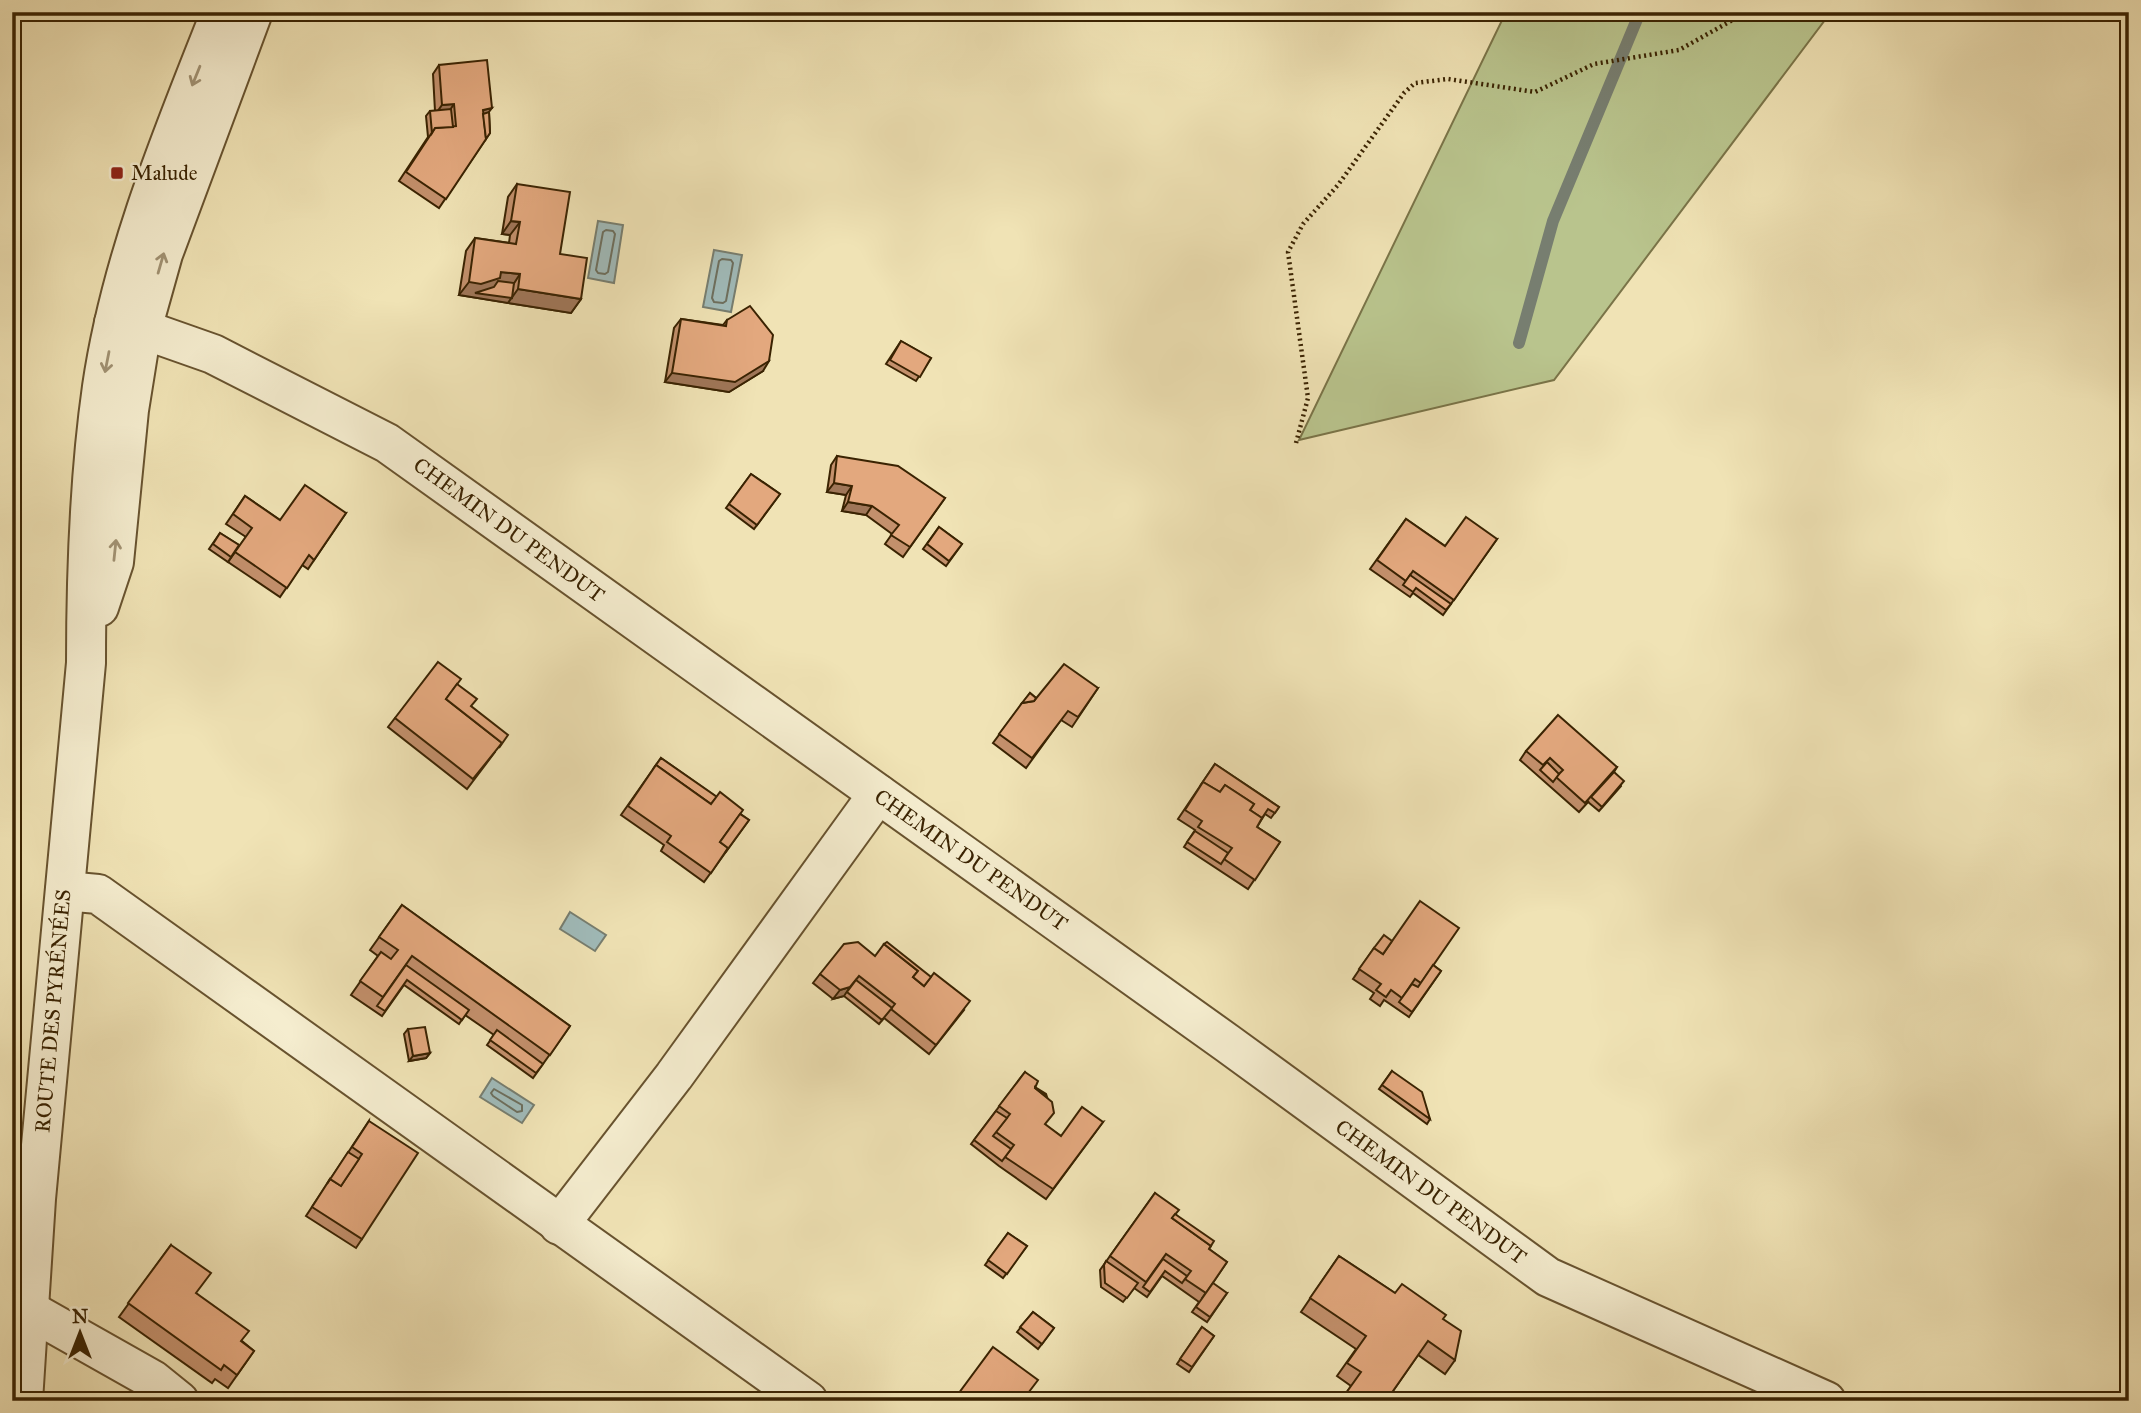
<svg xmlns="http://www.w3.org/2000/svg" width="2141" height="1413" viewBox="0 0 2141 1413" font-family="'IM FELL Great Primer',serif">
  <rect width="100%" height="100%" fill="#f0e3b5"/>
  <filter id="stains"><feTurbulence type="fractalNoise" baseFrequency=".00286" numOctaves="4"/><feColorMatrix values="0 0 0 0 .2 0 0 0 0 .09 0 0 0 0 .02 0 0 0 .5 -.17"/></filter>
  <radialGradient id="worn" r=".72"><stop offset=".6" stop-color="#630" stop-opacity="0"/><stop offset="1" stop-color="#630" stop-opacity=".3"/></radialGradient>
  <polygon fill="#b9c48d" stroke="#7a7448" stroke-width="2" points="1506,12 1831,12 1554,380 1299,440"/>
  <g fill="#a0bbba" stroke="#777e70" stroke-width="2">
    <polygon points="598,221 623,225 614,283 588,278"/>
    <polygon points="714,250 742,255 731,312 703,307"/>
    <polygon points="570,912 606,935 595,951 560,929"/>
    <polygon points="492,1078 534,1105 522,1123 480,1097"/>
  </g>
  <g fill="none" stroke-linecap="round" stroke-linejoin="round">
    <g stroke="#6d6f5e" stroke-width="2">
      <polygon points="606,230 613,231 615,234 608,272 605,274 598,273 596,270 603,232"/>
      <polygon points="722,259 731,260 733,263 726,301 723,303 714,302 712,298 719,261"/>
      <polygon points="494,1089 522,1105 522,1111 517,1112 493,1096 491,1093"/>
    </g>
    <polyline stroke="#777e70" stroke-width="12" points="1519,343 1553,221 1640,12"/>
    <g stroke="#68532f" stroke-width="42">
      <g id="minor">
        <polyline points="114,323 142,329 213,354 387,443 1227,1043 1548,1277 1826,1401"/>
        <polyline points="99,607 114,562 129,410 142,329 163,254 253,12"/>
        <polyline points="65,891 98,894 808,1401"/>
        <polyline points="559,1225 674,1076 878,794"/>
        <polyline points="29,1310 153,1380 179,1401"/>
        <path d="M23,1401L36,1199L86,663C86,571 89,478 102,387C121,257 173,133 221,12"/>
      </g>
    </g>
    <polyline stroke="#3a2302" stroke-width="4.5" stroke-dasharray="2 3.5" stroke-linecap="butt" points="1296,443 1308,398 1288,252 1303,224 1338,185 1404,93 1415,83 1448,79 1535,92 1594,64 1679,50 1747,12"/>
    <use href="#minor" stroke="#f5edcf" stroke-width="38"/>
  </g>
  <g fill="#c3906c" stroke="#3a2302" stroke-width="2">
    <polygon points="439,65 489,112 490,133 439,208 399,181 428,137 426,116 430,111 435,111 433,74"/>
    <polygon points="517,184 560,254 581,299 571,313 459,295 466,251 475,238 509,243 510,235 502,234 508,197"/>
    <polygon points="681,319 723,325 727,320 763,371 729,392 665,382 674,328"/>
    <polygon points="901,341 931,358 916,381 886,364"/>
    <polygon points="837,456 945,498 903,557 885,544 892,534 866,515 842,511 846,495 827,492 831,465"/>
    <polygon points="751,474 780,494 754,529 726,508"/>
    <polygon points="245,496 280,520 346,513 308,569 302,565 280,597 228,562 246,537 226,524"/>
    <polygon points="1406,519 1445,546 1497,539 1443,615 1413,593 1410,597 1370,569"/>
    <polygon points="939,527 962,544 946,566 923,549"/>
    <polygon points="220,533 239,545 228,562 209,549"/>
    <polygon points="457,684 471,706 495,752 467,789 388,727 395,718"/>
    <polygon points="1098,688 1072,727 1061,720 1026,768 993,743 1030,693 1036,698"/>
    <polygon points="1526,751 1617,767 1614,772 1621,786 1599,811 1588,802 1589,801 1579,812 1520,760"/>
    <polygon points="661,758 749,820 704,882 661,851 664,845 621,815"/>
    <polygon points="1215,764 1279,807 1271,818 1265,814 1257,827 1280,842 1248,889 1184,847 1195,830 1178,819"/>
    <polygon points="402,905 570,1026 533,1078 487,1045 494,1035 465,1015 459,1024 404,985 382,1016 351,995 378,956 370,950"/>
    <polygon points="1374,948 1433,965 1441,971 1409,1017 1384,1000 1380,1006 1370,999 1374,993 1353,979"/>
    <polygon points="875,956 964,1010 929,1054 884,1018 879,1024 844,996 833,999 813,983 820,974"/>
    <polygon points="408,1029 430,1053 426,1058 409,1061 404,1034"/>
    <polygon points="1392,1071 1430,1119 1427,1124 1379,1089"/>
    <polygon points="1025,1072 1035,1087 1045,1125 1061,1136 1103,1122 1046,1199 999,1166 971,1144"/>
    <polygon points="369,1121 362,1239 356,1248 306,1216"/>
    <polygon points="1155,1193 1209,1249 1227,1262 1203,1297 1227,1293 1207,1322 1192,1312 1199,1302 1162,1276 1147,1297 1134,1288 1123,1302 1101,1287 1100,1270"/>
    <polygon points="1008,1233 1027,1246 1003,1278 985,1265"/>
    <polygon points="171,1245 196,1293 242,1341 254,1351 228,1388 215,1379 212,1383 119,1317"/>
    <polygon points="1339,1256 1395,1293 1443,1319 1455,1360 1445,1374 1418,1355 1386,1401 1341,1401 1351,1386 1337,1376 1356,1349 1301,1312"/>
    <polygon points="1033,1312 1054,1328 1038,1349 1017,1332"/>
    <polygon points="1202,1327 1214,1336 1189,1372 1177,1364"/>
  </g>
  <g fill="#9f7658" stroke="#3a2302" stroke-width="2">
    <polygon points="454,104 448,113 435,115 442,105"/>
    <polygon points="492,108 485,117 480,118 483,110"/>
    <polygon points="511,221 520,222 510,235 502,234"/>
    <polygon points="501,272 520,274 511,288 512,298 508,303 459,295 469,282"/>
    <polygon points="518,289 581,299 571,313 508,303"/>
    <polygon points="769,361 763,371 729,392 665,382 672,373"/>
    <polygon points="834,483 852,486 846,495 827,492"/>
    <polygon points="848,502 872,506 866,515 842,511"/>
    <polygon points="850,987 844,996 833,999 840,990"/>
    <polygon points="430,1053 426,1058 409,1061 413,1056"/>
  </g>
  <g fill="#e3a87e" stroke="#3a2302" stroke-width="2">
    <polygon points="487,60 492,108 483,110 486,139 446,199 406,172 435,128 456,126 454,104 442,105 439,65"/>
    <polygon points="451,109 453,127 435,128 432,133 430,111"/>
    <polygon points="489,112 490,133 486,139 483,114"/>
    <polygon points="517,184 570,192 560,254 587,258 581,299 518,289 520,274 501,272 500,278 481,284 469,282 475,238 516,244 520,222 511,221"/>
    <polygon points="498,281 514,283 512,298 475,293 494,287"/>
    <polygon points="750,306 773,335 769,361 735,382 672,373 681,319 726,326 727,320"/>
    <polygon points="901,341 931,358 920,377 890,360"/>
    <polygon points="837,456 898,466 945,498 910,547 891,535 899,525 872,506 848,502 852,486 834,483"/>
    <polygon points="751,474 780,494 757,525 729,504"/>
    <polygon points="305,485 346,513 314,560 309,555 287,588 235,552 252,528 233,514 245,496 280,520"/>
    <polygon points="1466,517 1497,539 1454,600 1413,571 1406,581 1377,560 1406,519 1445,546"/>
    <polygon points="939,527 962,544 949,561 927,544"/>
    <polygon points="220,533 239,545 231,557 213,544"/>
    <polygon points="1410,575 1451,604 1446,610 1416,588 1413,592 1403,585"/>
    <polygon points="438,662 461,679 446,699 502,743 473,779 395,718"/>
    <polygon points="1064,664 1098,688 1078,717 1068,711 1032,758 999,734 1022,703 1034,701"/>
    <polygon points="457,684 477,699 471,706 508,735 499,748 502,743 446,699"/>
    <polygon points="1030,693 1036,698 1034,701 1022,703"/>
    <polygon points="1558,715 1617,767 1585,803 1556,777 1563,770 1550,758 1543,765 1526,751"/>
    <polygon points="661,758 717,797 711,804 656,765 653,769"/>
    <polygon points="1547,762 1559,774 1553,782 1540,770"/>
    <polygon points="1215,764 1279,807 1275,813 1268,809 1262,818 1250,810 1254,804 1225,785 1220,792 1203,782 1200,786"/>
    <polygon points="656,765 711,804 720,792 743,810 720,842 728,848 711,873 667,842 671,836 628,806"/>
    <polygon points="1614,772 1624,781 1602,807 1591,797"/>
    <polygon points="1203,782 1220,792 1225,785 1254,804 1250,810 1262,818 1257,827 1280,842 1255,880 1224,859 1232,848 1198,827 1202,821 1185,810"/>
    <polygon points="740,814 749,820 725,853 728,848 720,842"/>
    <polygon points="1195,831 1228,853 1221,864 1187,842"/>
    <polygon points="1420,901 1459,928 1421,983 1415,979 1402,998 1391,990 1386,997 1376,990 1381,984 1359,969 1374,948 1383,954"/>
    <polygon points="402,905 570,1026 550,1055 412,956 383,997 360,981 381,952 391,959 398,950 379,937"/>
    <polygon points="1384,935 1392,941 1383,954 1374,948"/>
    <polygon points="858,942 875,956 884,944 918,971 913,977 924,986 934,973 970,1001 936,1045 891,1009 895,1004 859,976 850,987 840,990 820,974 844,944"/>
    <polygon points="887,942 931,977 924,986 913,977 918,971 884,944"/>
    <polygon points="406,965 469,1010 462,1020 407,980 385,1011 377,1006"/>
    <polygon points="1433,965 1441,971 1412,1012 1399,1002 1412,984 1418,987"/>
    <polygon points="856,980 892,1008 882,1020 847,992"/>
    <polygon points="425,1027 430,1053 413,1056 408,1029"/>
    <polygon points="497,1030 543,1064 536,1073 490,1040"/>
    <polygon points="1392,1071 1422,1092 1430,1119 1382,1085"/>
    <polygon points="1025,1072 1038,1081 1035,1088 1052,1102 1054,1113 1045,1124 1061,1136 1082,1107 1103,1122 1053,1189 1005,1157 1014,1145 996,1132 1010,1114 999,1106"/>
    <polygon points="1035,1087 1046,1094 1047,1097 1035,1088"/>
    <polygon points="996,1111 1007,1118 993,1136 1011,1149 1002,1161 974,1140"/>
    <polygon points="369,1121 418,1153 362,1239 312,1207 330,1179 341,1186 362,1154 352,1147"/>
    <polygon points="348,1152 359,1159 341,1186 330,1179 327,1184"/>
    <polygon points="1155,1193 1179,1210 1172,1218 1211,1246 1209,1249 1227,1262 1206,1293 1185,1279 1191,1271 1166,1254 1146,1282 1110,1256"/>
    <polygon points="1175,1214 1214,1241 1209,1249 1211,1246 1172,1218"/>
    <polygon points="1008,1233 1027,1246 1007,1274 988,1260"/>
    <polygon points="171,1245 211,1273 196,1293 249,1331 241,1341 254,1351 237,1375 224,1365 221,1370 128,1303"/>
    <polygon points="1339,1256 1395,1293 1402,1284 1446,1315 1443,1319 1461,1331 1455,1360 1428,1341 1386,1401 1357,1401 1346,1393 1361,1372 1347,1363 1366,1336 1310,1298"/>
    <polygon points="1163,1259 1187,1276 1182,1283 1165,1271 1150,1292 1143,1287"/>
    <polygon points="1106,1261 1138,1283 1127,1298 1105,1283 1104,1265"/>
    <polygon points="1213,1283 1227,1293 1210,1317 1196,1307"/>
    <polygon points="1033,1312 1054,1328 1042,1344 1020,1327"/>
    <polygon points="1202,1327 1214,1336 1192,1367 1180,1359"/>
    <polygon points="993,1347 1038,1380 1022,1401 953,1401"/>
  </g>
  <defs><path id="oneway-shaft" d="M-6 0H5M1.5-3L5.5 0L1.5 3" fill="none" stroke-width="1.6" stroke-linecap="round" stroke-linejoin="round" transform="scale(1.75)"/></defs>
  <g stroke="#a19273">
    <use href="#oneway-shaft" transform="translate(196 76) rotate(112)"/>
    <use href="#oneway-shaft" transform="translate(161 263) rotate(-74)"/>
    <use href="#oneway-shaft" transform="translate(107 362) rotate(101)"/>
    <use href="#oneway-shaft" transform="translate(115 550) rotate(-84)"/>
  </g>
  <rect fill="#8f2418" stroke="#f5edcf" stroke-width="2.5" x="110" y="166" width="14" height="14" rx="3.5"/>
  <g text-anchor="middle" stroke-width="5" stroke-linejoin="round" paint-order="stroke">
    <g font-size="21" fill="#3a2302" stroke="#f5edcf" text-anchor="start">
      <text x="131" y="180">Malude</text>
    </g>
    <g font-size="21" fill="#3a2302" stroke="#f5edcf">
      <text transform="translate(509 530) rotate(36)" y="7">CHEMIN DU PENDUT</text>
      <text transform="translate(971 860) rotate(35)" y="7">CHEMIN DU PENDUT</text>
      <text transform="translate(53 1011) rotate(-85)" y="7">ROUTE DES PYRÉNÉES</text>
      <text transform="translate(1431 1192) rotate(36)" y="7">CHEMIN DU PENDUT</text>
    </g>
  </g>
  <rect width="2141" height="1413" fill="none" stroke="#f0e3b5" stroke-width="42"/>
  <rect x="14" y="14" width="2113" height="1385" fill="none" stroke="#3a2302" stroke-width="3.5"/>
  <rect x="21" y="21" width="2099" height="1371" fill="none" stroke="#3a2302" stroke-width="2"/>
  <g transform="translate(80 1333)" stroke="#f5edcf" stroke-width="5" paint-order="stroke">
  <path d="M0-5L12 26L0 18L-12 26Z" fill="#3a2302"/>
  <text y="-10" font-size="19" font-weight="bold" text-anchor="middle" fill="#3a2302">N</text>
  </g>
  <rect width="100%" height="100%" filter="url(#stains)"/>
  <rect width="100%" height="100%" fill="url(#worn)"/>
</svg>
